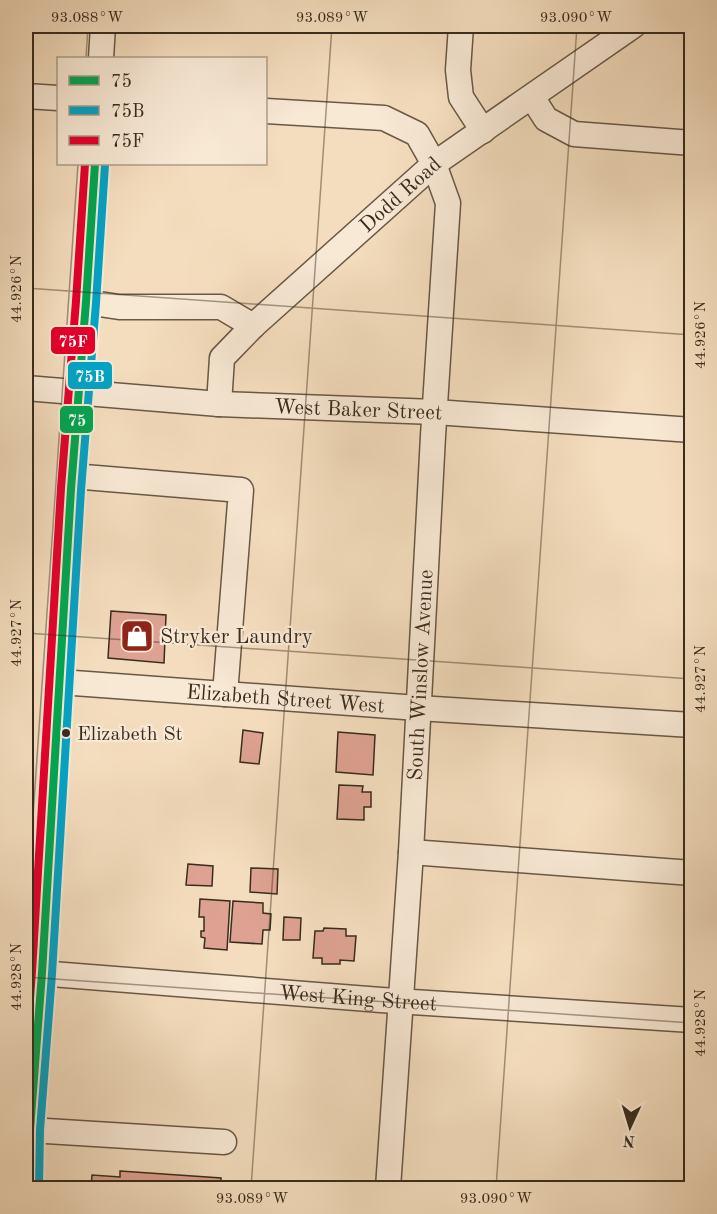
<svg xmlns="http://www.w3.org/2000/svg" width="717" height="1214" viewBox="0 0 717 1214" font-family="'Old Standard TT',serif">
  <rect width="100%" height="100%" fill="#f4ddbe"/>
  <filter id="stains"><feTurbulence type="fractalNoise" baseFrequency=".00333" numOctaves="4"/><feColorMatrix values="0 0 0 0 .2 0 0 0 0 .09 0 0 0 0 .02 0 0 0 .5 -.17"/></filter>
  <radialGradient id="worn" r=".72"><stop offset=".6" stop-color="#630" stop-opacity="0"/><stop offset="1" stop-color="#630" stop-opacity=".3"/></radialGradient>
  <g fill="#dea292" stroke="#392c1e" stroke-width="1.5">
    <polygon points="111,611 166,615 164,663 108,658"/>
    <polygon points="243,730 263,733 259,764 240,762"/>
    <polygon points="338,732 375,735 373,775 336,772"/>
    <polygon points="339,785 363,786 362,792 371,792 371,807 364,807 364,820 337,819"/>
    <polygon points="188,864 213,866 212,886 186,885"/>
    <polygon points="251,868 278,869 277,894 250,892"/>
    <polygon points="200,899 230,901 227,950 204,948 205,938 201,937 201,931 204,931 204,917 199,917"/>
    <polygon points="233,901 263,903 263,913 271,914 270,930 263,930 262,944 230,942"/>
    <polygon points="284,917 301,918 300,940 283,940"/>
    <polygon points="324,928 346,929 346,936 356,936 354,961 340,960 340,964 322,964 322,958 313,958 315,931 323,931"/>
    <polygon points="120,1171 221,1178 221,1188 91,1188 92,1175 120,1177"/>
  </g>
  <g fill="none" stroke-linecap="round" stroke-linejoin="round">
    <g stroke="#685846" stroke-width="27">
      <g id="minor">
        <polyline points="461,26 458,70 461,97 483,131"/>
        <polyline points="101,58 103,26"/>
        <polyline points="26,96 58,98"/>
        <polyline points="532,97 546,119 574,134 692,143"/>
        <polyline points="266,111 384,118 417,134 434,164 448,203 433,436 411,852 388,1188"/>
        <polyline points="86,302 119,307 221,307 253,326"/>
        <path id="s1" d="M26,388L219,404L435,412L692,430"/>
        <path id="s2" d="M219,404L222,358L253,326L434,164L633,26"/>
        <polyline points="72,476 241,490 225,694"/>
        <path id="s3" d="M60,682L418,708L692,725"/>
        <polyline points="411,852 692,873"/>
        <path id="s4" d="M26,972L381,1000L692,1020"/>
        <polyline points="30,1130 224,1142"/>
        <polyline points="29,1188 30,1130 42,973 71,489 86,302 95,164"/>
      </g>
    </g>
    <use href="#minor" stroke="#f8e9d5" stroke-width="24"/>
    <g stroke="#f8e9d5" stroke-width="12">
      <polyline id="bus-1" points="29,1188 30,1130 42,973 71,489 86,302 95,164"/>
    </g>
    <g stroke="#f8e9d5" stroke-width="12">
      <polyline id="bus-2" points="39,1188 40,1130 52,974 81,490 96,303 105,165"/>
    </g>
    <g stroke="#f8e9d5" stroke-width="12">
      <polyline id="bus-3" points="26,1051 32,972 61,488 76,301 85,164"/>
    </g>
    <use href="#bus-1" stroke="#00a651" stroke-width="8"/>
    <use href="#bus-2" stroke="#03a3c5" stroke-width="8"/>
    <use href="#bus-3" stroke="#e4002b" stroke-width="8"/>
  </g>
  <path fill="none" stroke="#392c1e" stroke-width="1.5" stroke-opacity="0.45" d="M86,58L88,26M26,288L692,335M26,633L692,679M26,917L78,164M26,977L692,1023M251,1188L332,26M496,1188L577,26"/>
  <defs>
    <g id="shop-square" transform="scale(1.725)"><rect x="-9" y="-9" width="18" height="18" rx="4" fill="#8f2418" stroke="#f8e9d5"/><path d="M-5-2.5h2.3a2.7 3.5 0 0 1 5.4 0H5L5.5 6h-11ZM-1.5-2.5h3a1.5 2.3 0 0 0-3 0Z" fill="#fff"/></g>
  </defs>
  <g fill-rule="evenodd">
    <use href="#shop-square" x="137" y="636"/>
  </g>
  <circle fill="#392c1e" stroke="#f8e9d5" stroke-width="2" cx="66" cy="733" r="5"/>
  <g text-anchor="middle" stroke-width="4.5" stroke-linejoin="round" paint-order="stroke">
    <g font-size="20" fill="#392c1e" stroke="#f8e9d5" text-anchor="start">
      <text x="77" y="740">Elizabeth St</text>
    </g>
    <g font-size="21" fill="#392c1e" stroke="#f8e9d5">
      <text dy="7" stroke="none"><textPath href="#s2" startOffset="288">Dodd Road</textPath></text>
      <text dy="7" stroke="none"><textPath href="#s1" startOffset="333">West Baker Street</textPath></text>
      <text transform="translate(420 675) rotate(-87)" y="7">South Winslow Avenue</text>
      <text dy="7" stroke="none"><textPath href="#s3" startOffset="226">Elizabeth Street West</textPath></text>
      <text dy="7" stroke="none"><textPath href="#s4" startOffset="333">West King Street</textPath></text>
    </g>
    <g font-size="21" fill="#392c1e" stroke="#f8e9d5" text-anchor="start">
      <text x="160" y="643">Stryker Laundry</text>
    </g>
  </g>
  <g stroke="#f8e9d5" stroke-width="2">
    <rect x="50" y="326" width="46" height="29" rx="6" fill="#e4002b"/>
    <rect x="67" y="361" width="46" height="29" rx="6" fill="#03a3c5"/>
    <rect x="59" y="405" width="35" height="29" rx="6" fill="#00a651"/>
  </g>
  <g font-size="16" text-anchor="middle" font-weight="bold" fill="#fff">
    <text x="73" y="347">75F</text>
    <text x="90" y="382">75B</text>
    <text x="77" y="426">75</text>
  </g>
  <rect width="717" height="1214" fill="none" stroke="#f4ddbe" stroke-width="66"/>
  <rect x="57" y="57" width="210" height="108" fill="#f8e9d5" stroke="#ac9d8c" stroke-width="1.5"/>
  <rect x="69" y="76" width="30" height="9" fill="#00a651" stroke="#ac9d8c" stroke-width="1.5"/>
  <text x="111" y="87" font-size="18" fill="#392c1e">75</text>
  <rect x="69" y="106" width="30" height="9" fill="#03a3c5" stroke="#ac9d8c" stroke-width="1.5"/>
  <text x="111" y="117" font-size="18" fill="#392c1e">75B</text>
  <rect x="69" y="136" width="30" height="9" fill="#e4002b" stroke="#ac9d8c" stroke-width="1.5"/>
  <text x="111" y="147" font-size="18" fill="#392c1e">75F</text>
  <g transform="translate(630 1127) rotate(184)" stroke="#f8e9d5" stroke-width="4.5" paint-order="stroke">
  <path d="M0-4.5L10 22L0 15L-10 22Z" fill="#392c1e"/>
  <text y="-9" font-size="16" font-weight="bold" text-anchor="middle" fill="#392c1e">N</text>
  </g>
  <rect x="33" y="33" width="651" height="1148" fill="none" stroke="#392c1e" stroke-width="2"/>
  <g font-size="15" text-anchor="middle" fill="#392c1e">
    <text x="87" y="22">93.088°W</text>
    <text x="332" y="22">93.089°W</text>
    <text x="576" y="22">93.090°W</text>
    <text transform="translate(16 289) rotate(-90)" y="5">44.926°N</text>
    <text transform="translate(700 335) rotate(-90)" y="5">44.926°N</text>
    <text transform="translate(16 633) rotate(-90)" y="5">44.927°N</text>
    <text transform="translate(700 679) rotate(-90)" y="5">44.927°N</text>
    <text transform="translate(16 977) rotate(-90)" y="5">44.928°N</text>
    <text transform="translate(700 1023) rotate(-90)" y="5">44.928°N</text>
    <text x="252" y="1203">93.089°W</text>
    <text x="496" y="1203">93.090°W</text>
  </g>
  <rect width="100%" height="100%" filter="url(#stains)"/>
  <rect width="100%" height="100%" fill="url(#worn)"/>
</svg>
